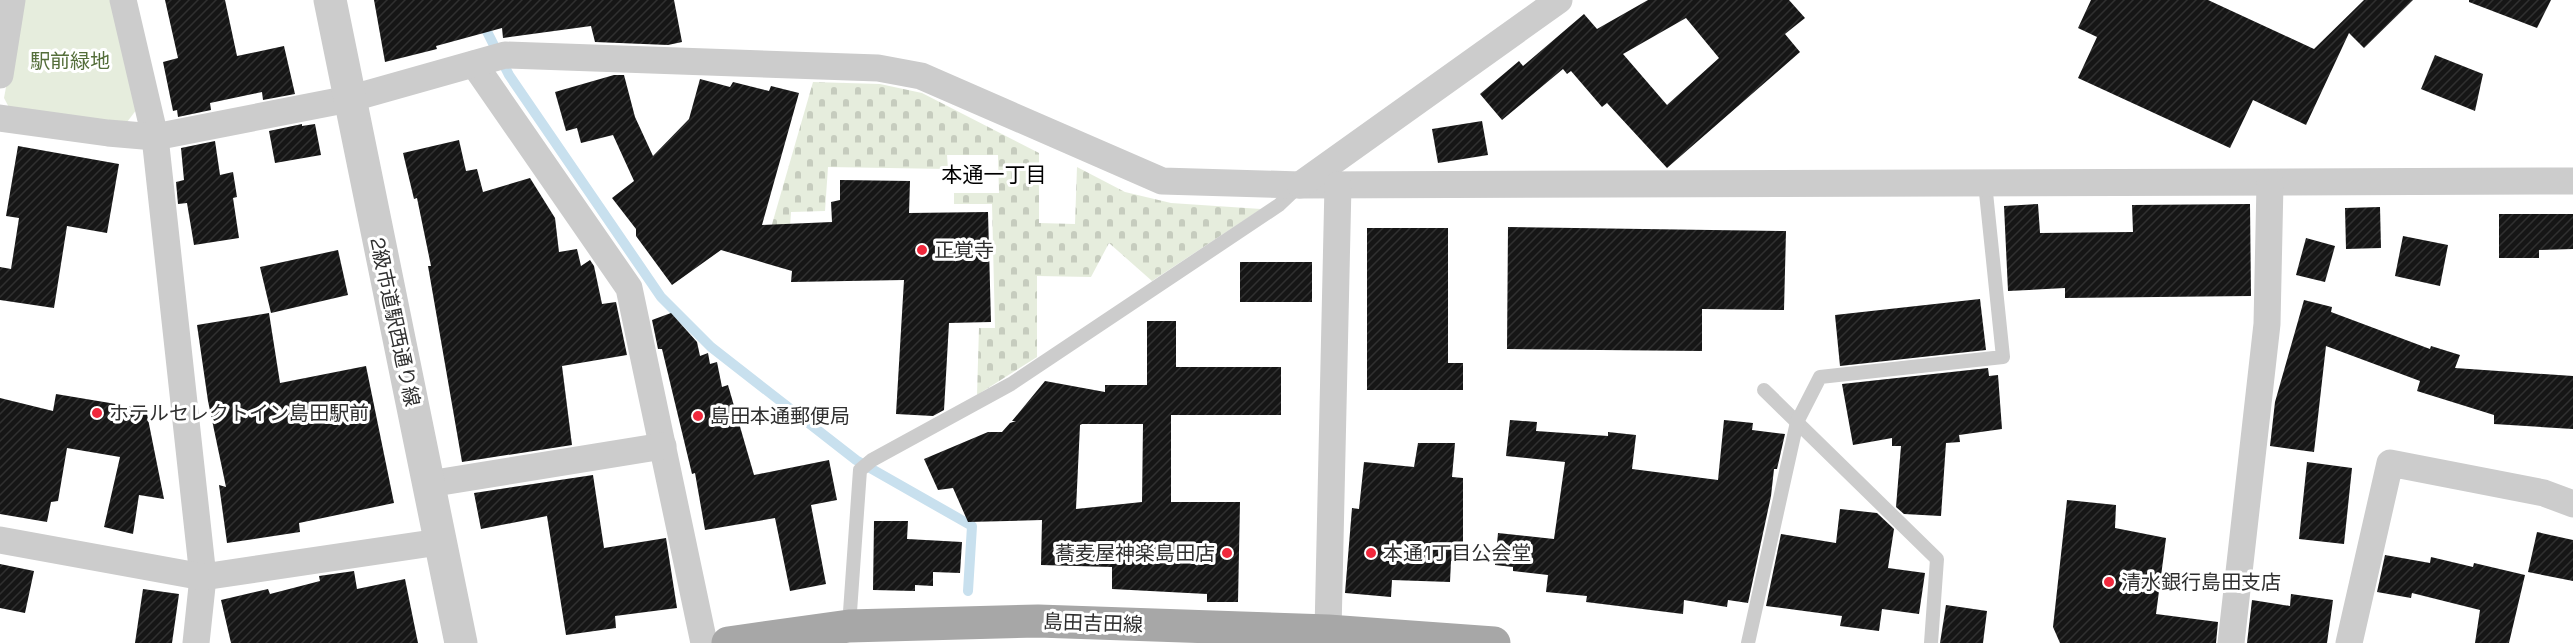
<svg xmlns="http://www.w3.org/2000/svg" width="2573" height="643" viewBox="0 0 2573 643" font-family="'Space Grotesk','Noto Sans JP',sans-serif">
  <defs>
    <pattern id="cemetery-stones" width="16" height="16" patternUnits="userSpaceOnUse" patternTransform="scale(1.5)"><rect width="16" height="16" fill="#e6eddd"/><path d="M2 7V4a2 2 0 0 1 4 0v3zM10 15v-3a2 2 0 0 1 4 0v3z" fill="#c6ccbe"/></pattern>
    <pattern id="building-hatch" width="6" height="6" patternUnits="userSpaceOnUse" patternTransform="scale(1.5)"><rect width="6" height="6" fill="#161616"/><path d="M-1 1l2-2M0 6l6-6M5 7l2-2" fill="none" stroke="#303030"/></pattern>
  </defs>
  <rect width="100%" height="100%" fill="#fff"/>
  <polygon fill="#e6eddd" points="22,0 115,0 140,105 124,126 12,113 4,98"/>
  <polygon fill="url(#cemetery-stones)" points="813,82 880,84 922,93 1039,153 1039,223 1075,224 1077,167 1125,192 1171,203 1261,209 1152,281 1109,243 1091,277 1037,276 1037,357 977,395 979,328 995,328 992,204 954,204 954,193 999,193 998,155 947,155 948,169 828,167 825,211 791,212 788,256 762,259"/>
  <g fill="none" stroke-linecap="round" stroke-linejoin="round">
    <polyline stroke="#c8e0ee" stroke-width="10" points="471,0 509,75 661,297 711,347 856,460 972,526 968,591"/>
  </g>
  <g fill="url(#building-hatch)" fill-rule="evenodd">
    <polygon points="165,0 225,0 237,56 284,46 295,94 263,100 262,92 210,103 211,110 178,117 177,110 173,111 163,62 178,58"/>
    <polygon points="374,0 674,0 682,42 668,45 595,42 591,26 503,38 502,28 436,46 437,49 385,62"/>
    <path d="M1648,0H1789L1805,18L1785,34L1800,52L1667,168L1607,103L1602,107L1571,71L1567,74L1563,69L1502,120L1480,94L1519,61L1523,66L1584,14L1597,29ZM1686,18L1719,58L1667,105L1623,54Z"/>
    <polygon points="2091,0 2208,0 2314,49 2364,0 2413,0 2364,48 2349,33 2306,125 2253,100 2230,148 2078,78 2097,37 2078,28"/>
    <polygon points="2469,0 2551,0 2537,28 2469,2"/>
    <polygon points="2435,55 2483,74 2475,111 2421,89"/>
    <polygon points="614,75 624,75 635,117 653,156 689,119 700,79 730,87 733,82 769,91 771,86 799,93 762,225 832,222 831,202 840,200 840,180 910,181 909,213 988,212 991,322 949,323 944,410 933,416 896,414 904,280 791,282 792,271 721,250 672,285 636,236 636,229 612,198 634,181 613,135 581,143 577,128 566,131 555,92"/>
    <polygon points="1482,121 1488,155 1438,163 1432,129"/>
    <polygon points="302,124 302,126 315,124 321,155 275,163 269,131"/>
    <polygon points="459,140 466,171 477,169 483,192 530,178 555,218 559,252 577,249 581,266 590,260 594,266 602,304 616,302 627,355 562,366 572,445 462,462 428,266 431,266 417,198 414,199 403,153"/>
    <polygon points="215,141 220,175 233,172 237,197 233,198 239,238 194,245 187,203 178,204 176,182 184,180 181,148"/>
    <polygon points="18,146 119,164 107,233 67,226 54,308 0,300 0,267 11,269 19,218 6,216"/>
    <polygon points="2038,204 2040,233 2133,232 2132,205 2250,204 2251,296 2065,298 2065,288 2008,291 2004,206"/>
    <polygon points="2380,207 2381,248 2346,249 2345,208"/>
    <polygon points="2499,214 2573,214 2573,249 2539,250 2539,258 2499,258"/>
    <polygon points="1508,227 1786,231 1784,310 1702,309 1702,351 1507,349"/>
    <polygon points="1367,228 1448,228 1448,363 1463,363 1463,390 1367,390"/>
    <polygon points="2403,236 2448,245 2440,286 2395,276"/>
    <polygon points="2306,238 2335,246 2325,282 2296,275"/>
    <polygon points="338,250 348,295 271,313 260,267"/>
    <rect x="1240" y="262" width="72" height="40"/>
    <polygon points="1980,299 1986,350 1840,366 1835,315"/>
    <polygon points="2304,300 2332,307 2331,312 2430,349 2431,346 2460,355 2455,368 2573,376 2573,429 2494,424 2494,415 2417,391 2420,381 2326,346 2314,452 2270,446 2275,402"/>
    <polygon points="269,313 280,383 366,366 394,503 299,523 300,532 227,543 219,485 226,487 208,401 197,325"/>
    <polygon points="671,313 697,342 700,356 708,353 710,364 717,362 722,387 728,385 754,475 829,460 837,500 811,505 826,584 790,591 775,518 705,530 695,473 692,474 662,349 658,349 652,320"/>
    <path d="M1147,321H1176V367H1281V415H1171V502H1240L1238,602H1207V594L1112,589V567L1041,565L1042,520L968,522L953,488L938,490L924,459L988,432H1002L1010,423L1016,421H1012L1045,381L1105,392V385H1147ZM1082,424H1143L1142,502L1076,509L1080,425Z"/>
    <polygon points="1988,368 1989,376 1998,375 2002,429 1959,435 1960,442 1946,443 1941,516 1904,514 1896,507 1901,446 1892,446 1892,438 1853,445 1842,384"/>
    <polygon points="56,394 146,409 164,499 139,495 133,534 104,527 120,457 67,448 58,501 51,502 47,522 0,514 0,398 53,411"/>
    <polygon points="1510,420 1537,422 1536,431 1608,436 1608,432 1636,435 1632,469 1718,480 1724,420 1753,423 1752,430 1785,434 1777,469 1774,469 1771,496 1748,603 1728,600 1727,607 1684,600 1683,614 1586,602 1587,596 1546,592 1548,575 1513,571 1513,567 1495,565 1498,533 1554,539 1565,462 1506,456"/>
    <polygon points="1418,443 1455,443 1452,477 1463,478 1463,562 1451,561 1450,582 1392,580 1391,597 1345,593 1352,508 1359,509 1364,462 1414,467"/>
    <polygon points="2307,462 2352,468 2344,544 2299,539"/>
    <polygon points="593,475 604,548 666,538 677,608 615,616 616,628 566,635 547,516 481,529 474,493"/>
    <polygon points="2067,500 2116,505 2115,528 2166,538 2156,614 2218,622 2216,643 2060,643 2053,627"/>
    <polygon points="1840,509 1877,513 1894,529 1888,568 1925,573 1919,614 1882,609 1879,631 1840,626 1842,616 1766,606 1781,534 1836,543"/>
    <polygon points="874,521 908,521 907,539 962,542 960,573 933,572 933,586 915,585 915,591 873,590"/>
    <polygon points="2537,532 2573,540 2573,581 2528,572"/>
    <polygon points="2385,555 2430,563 2431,557 2473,567 2474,563 2525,575 2509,643 2475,643 2480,610 2412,593 2411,598 2377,592"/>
    <polygon points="0,564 34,571 25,613 0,608"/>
    <polygon points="354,571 357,589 405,579 418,643 231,643 221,600 268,589 270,594 320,581 319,576"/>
    <polygon points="143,589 179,594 172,643 135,643"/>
    <polygon points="2291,594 2333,600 2327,643 2247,643 2252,600 2290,606"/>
    <polygon points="1946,605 1987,611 1983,643 1940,643"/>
  </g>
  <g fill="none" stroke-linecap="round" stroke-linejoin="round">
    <g stroke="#ccc" stroke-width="14">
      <polyline points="1764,390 1937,559 1931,643"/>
      <polyline points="849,626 860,470 872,460 1011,384 1279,205 1299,186"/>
      <polyline points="1748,643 1797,422 1820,377 2003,357 1985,183"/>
    </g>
    <g stroke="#ccc" stroke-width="27">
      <polyline points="123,0 155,137 203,577 196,643"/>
      <polyline points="474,64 629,288 704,643"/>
      <polyline points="0,75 12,0"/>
      <polyline points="0,118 108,133 155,137 349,99 505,55 878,68 921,76 1162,181 1300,185 2573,181"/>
      <polyline points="1300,185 1559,0"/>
      <polyline points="429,484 663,446"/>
      <polyline points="0,540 203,577 439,542"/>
      <polyline points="1328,631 1338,185"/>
      <polyline points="2231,643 2267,324 2270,183"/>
      <polyline points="2349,643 2390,463 2544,493 2573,504"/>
    </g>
    <polyline stroke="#ccc" stroke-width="33" points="330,0 461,643"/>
    <polyline stroke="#a7a7a7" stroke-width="33" points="728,643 849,626 1038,621 1328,631 1494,643"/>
  </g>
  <g fill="#f0283c" stroke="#fff" stroke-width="2">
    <circle cx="922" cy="250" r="6"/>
    <circle cx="97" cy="413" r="6"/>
    <circle cx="698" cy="416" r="6"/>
    <circle cx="1227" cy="553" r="6"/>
    <circle cx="1371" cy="553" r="6"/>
    <circle cx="2109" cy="582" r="6"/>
  </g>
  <g text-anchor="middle" stroke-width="6" stroke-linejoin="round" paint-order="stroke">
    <g font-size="20" fill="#546e3a" stroke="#fff">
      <text x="70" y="68">駅前緑地</text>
    </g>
    <g font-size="20" fill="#2f2f2f" stroke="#fff" text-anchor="start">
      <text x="934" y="257">正覚寺</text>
      <text x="109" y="420">ホテルセレクトイン島田駅前</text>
      <text x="710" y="423">島田本通郵便局</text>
      <text x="1215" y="560" text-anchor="end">蕎麦屋神楽島田店</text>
      <text x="1383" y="560">本通1丁目公会堂</text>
      <text x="2121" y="589">清水銀行島田支店</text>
    </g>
    <g font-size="20" fill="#2f2f2f" stroke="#fff">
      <text transform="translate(395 322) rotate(78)" y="7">2級市道駅西通り線</text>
      <text transform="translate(1093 623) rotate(2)" y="7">島田吉田線</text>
    </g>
    <g font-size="21" fill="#000" stroke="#fff">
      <text x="994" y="182">本通一丁目</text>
    </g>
  </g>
</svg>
